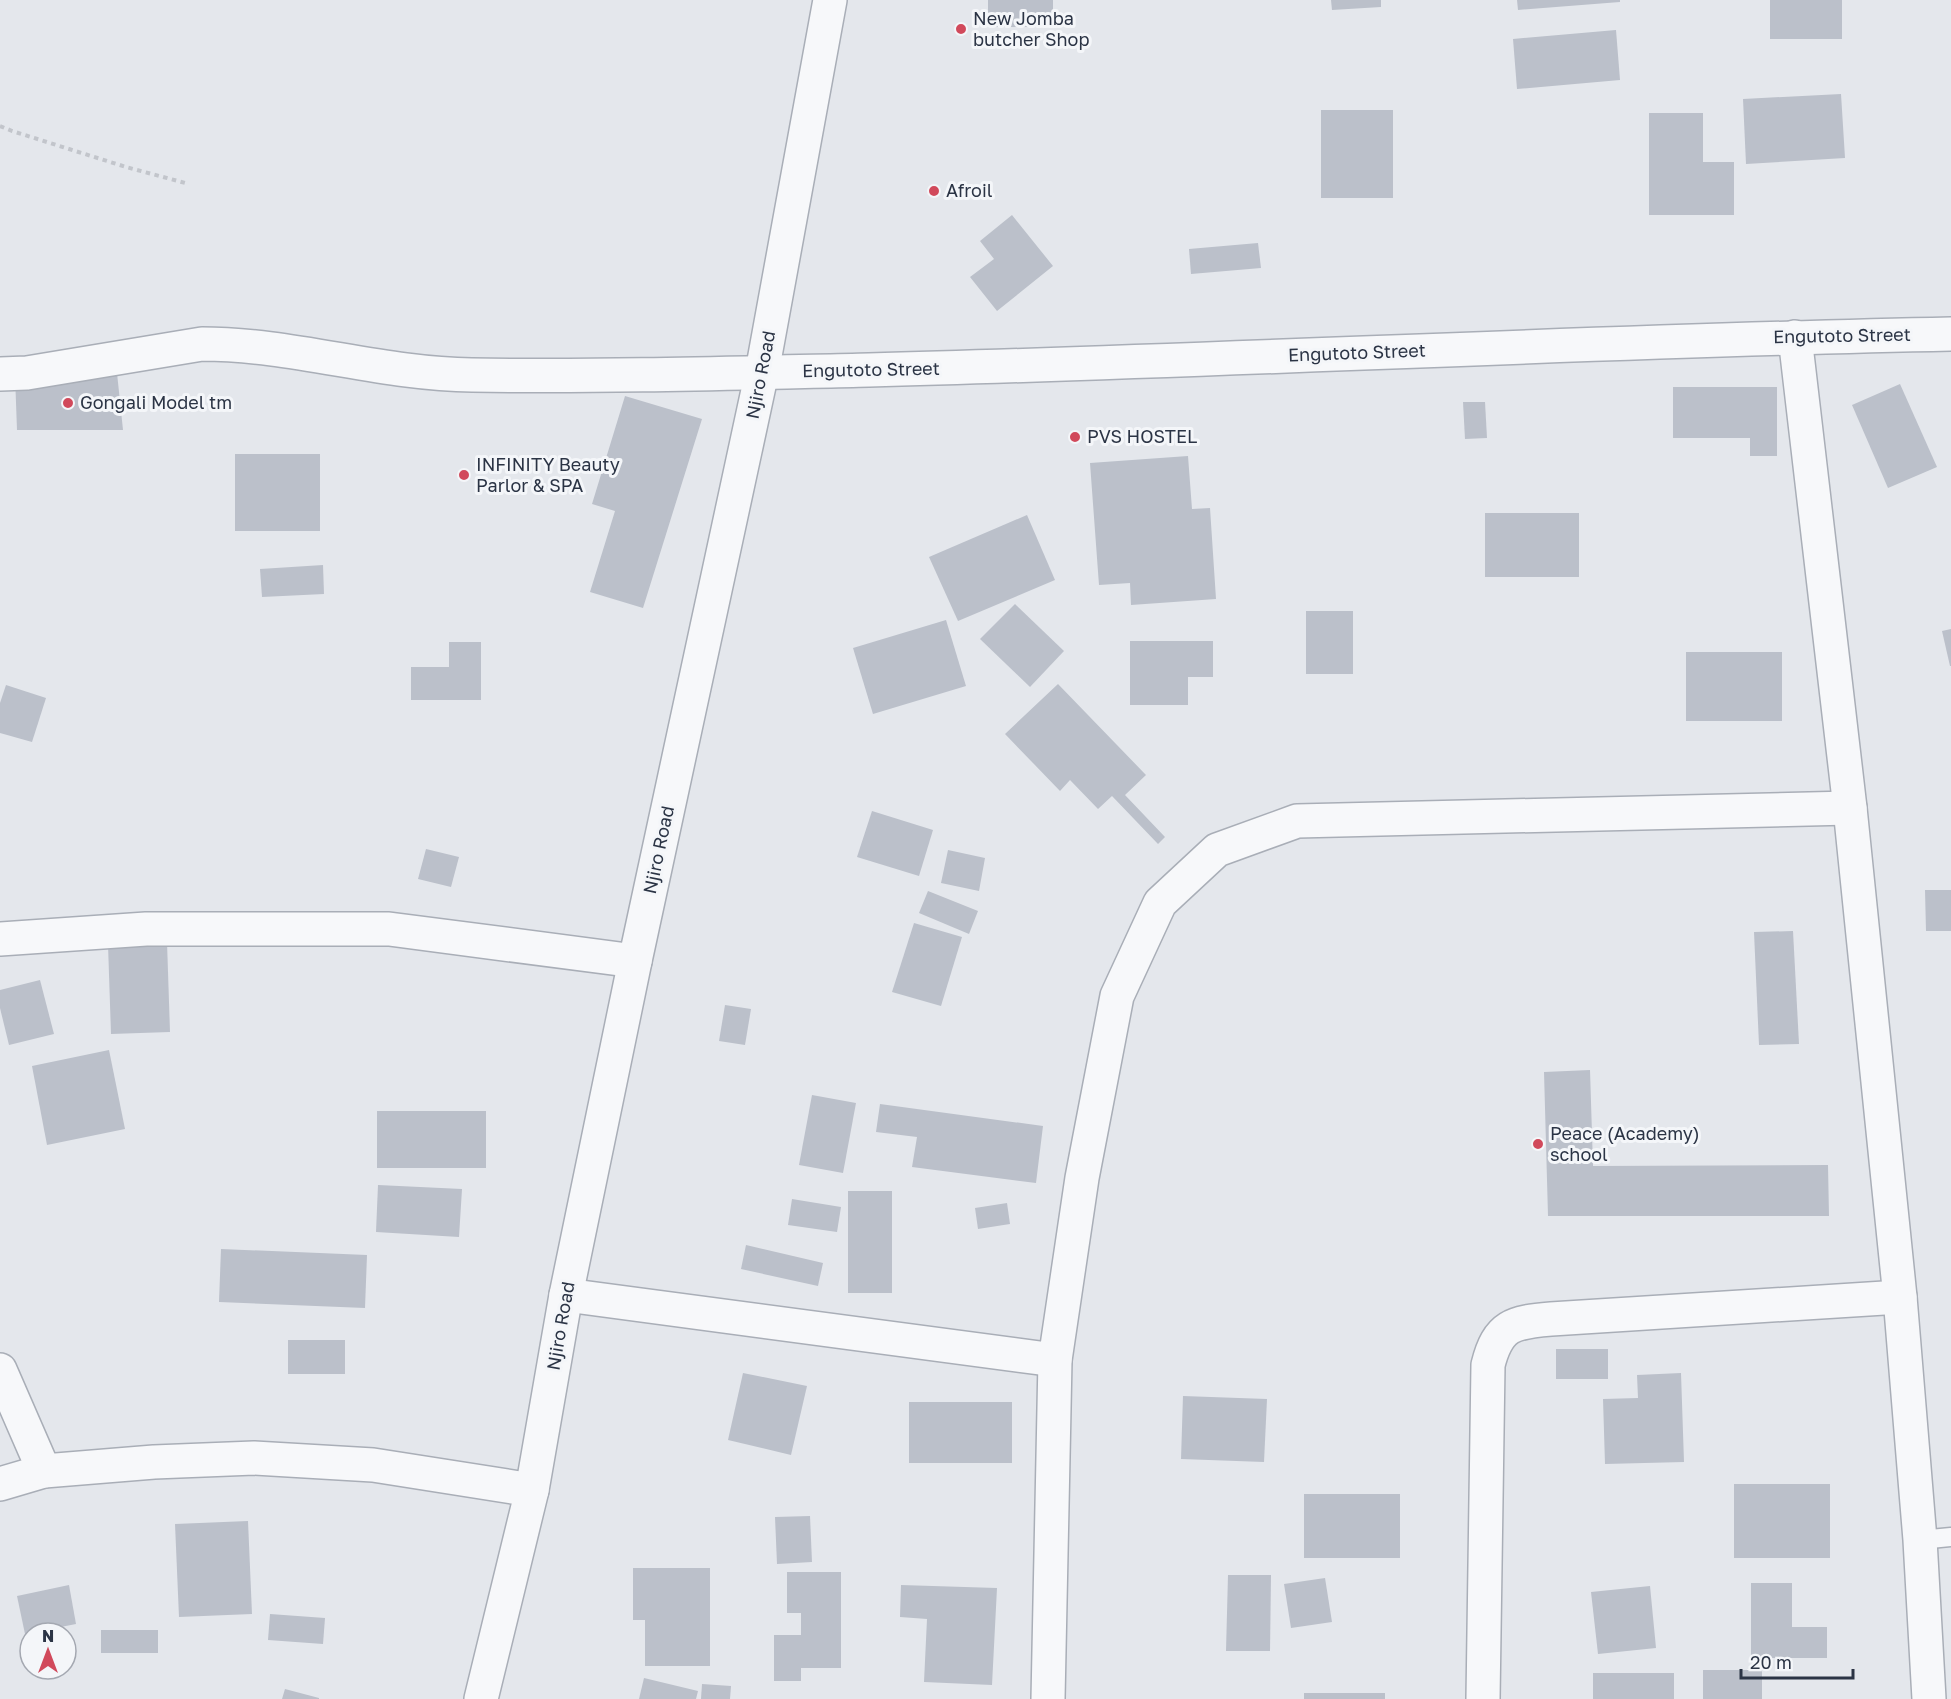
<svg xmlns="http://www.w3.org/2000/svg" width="1951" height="1699" viewBox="0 0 1951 1699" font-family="'Golos Text',sans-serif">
  <rect width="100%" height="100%" fill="#e4e7ec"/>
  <g fill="#bbc0ca">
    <rect x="988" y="0" width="65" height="27"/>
    <polygon points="1331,0 1381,0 1381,7 1332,10"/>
    <polygon points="1517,0 1620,0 1620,2 1518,10"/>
    <rect x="1770" y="0" width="72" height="39"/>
    <polygon points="1616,30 1620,80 1517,89 1513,39"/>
    <polygon points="1841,94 1845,158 1746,164 1743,99"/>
    <rect x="1321" y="110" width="72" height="88"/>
    <polygon points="1649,113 1703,113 1703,162 1734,162 1734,215 1649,215"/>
    <polygon points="1012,215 1053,266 997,311 970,277 994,259 980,241"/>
    <polygon points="1258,243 1261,268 1191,274 1189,249"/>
    <polygon points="117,373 123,430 17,430 15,375"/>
    <polygon points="1900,384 1937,467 1888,488 1852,405"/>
    <polygon points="1673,387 1777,387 1777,456 1750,456 1750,438 1673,438"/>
    <polygon points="625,396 702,419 643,608 590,592 615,511 592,504"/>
    <polygon points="1463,402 1485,402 1487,438 1465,439"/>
    <rect x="235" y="454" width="85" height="77"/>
    <polygon points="1188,456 1192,509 1210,508 1216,599 1131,605 1130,583 1099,585 1090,463"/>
    <rect x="1485" y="513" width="94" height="64"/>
    <polygon points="1027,515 1055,580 958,621 929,557"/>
    <polygon points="323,565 324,594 262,597 260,569"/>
    <polygon points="1015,604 1064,651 1030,687 980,639"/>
    <rect x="1306" y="611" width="47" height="63"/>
    <polygon points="946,620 966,686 873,714 853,648"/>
    <polygon points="1951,629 1951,666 1950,666 1942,631"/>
    <polygon points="1130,641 1213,641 1213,677 1188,677 1188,705 1130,705"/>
    <polygon points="449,642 481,642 481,700 411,700 411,667 449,667"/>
    <rect x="1686" y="652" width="96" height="69"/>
    <polygon points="1058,684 1146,775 1125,795 1165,837 1158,844 1112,796 1098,809 1070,780 1060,791 1005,734"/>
    <polygon points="6,685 46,698 32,742 0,733 0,703"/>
    <polygon points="872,811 933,830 919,876 857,857"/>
    <polygon points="426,849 459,857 451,887 418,879"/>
    <polygon points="948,850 985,858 979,891 941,883"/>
    <polygon points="1925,890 1951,890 1951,931 1926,931"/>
    <polygon points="928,891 978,911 969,934 919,913"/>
    <polygon points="914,923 962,937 941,1006 892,992"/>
    <polygon points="1793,931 1799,1044 1759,1045 1754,932"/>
    <polygon points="167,942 170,1032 111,1034 108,944"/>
    <polygon points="40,980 54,1034 9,1045 0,1008 0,990"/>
    <polygon points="725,1005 751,1009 745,1045 719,1041"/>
    <polygon points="109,1050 125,1129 47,1145 32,1066"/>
    <polygon points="1590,1070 1593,1166 1828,1165 1829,1216 1548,1216 1544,1072"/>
    <polygon points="812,1095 856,1103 843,1173 799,1165"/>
    <polygon points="880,1104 1043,1126 1036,1183 912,1167 917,1137 876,1132"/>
    <rect x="377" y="1111" width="109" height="57"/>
    <polygon points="378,1185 462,1189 459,1237 376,1232"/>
    <rect x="848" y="1191" width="44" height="102"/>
    <polygon points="792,1199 841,1207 837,1232 788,1225"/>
    <polygon points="1007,1203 1010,1224 978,1229 975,1208"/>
    <polygon points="746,1245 823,1263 818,1286 741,1269"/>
    <polygon points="221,1249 367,1255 365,1308 219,1302"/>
    <rect x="288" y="1340" width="57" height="34"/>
    <rect x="1556" y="1349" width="52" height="30"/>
    <polygon points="743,1373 807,1386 791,1455 728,1440"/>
    <polygon points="1681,1373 1684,1462 1605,1464 1603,1399 1638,1398 1637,1375"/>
    <polygon points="1183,1396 1267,1399 1264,1462 1181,1459"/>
    <rect x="909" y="1402" width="103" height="61"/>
    <rect x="1734" y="1484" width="96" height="74"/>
    <rect x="1304" y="1494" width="96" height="64"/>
    <polygon points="810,1516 812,1562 777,1564 775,1517"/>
    <polygon points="248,1521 252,1614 179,1617 175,1524"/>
    <polygon points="633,1568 710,1568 710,1666 645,1666 645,1620 633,1620"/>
    <polygon points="787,1572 841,1572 841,1668 801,1668 801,1681 774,1681 774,1635 801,1635 801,1613 787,1613"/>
    <polygon points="1228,1575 1271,1575 1270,1651 1226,1651"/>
    <polygon points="1325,1578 1332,1622 1291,1628 1284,1584"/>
    <polygon points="1751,1583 1792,1583 1792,1627 1827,1627 1827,1658 1751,1658"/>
    <polygon points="69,1585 76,1624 25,1634 17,1596"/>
    <polygon points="901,1585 997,1588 992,1685 924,1682 927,1619 900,1617"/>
    <polygon points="1650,1586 1656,1648 1598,1654 1591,1592"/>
    <polygon points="270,1614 325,1618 323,1644 268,1640"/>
    <rect x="101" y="1630" width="57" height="23"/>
    <rect x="1703" y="1670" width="59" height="29"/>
    <rect x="1593" y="1673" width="81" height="26"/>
    <polygon points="644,1678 698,1691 696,1699 639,1699"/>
    <polygon points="702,1684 731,1686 730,1699 701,1699"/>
    <polygon points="285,1689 319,1698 319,1699 282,1699"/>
    <rect x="1304" y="1693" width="81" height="6"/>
  </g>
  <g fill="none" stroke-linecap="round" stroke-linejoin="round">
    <g stroke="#a9aeb7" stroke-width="21">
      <polyline id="service" points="1920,1540 1951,1537"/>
    </g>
    <g stroke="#a9aeb7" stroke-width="36">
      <g id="minor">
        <polyline points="1795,337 1850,808 1900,1297 1920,1540 1929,1699"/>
        <path d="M0,374L27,373L202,344C293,344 381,374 472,375C604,377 737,373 869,370C1229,361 1590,341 1951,334"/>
        <polyline points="0,939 146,929 389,929 635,961"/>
        <polyline points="566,1295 1055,1360"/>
        <polyline points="0,1370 44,1471"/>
        <polyline points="0,1484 44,1471 154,1462 254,1458 373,1465 532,1490"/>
        <polyline points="1048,1699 1055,1360 1082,1178 1117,996 1160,903 1217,850 1297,821 1850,808"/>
        <path d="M1483,1699L1488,1365C1498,1325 1513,1322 1551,1319L1900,1297"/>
      </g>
    </g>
    <g stroke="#a9aeb7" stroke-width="36">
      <polyline id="tertiary" points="481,1699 532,1490 566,1295 635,961 762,372 830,0"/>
    </g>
    <polyline stroke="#c2c5cb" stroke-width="4" stroke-dasharray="4.5 4.5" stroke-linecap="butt" points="0,126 12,131 126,167 189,184"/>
    <use href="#service" stroke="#f7f8fa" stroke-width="18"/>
    <use href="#minor" stroke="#f7f8fa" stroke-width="33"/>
    <use href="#tertiary" stroke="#f7f8fa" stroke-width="33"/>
  </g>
  <g fill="#d1495b" stroke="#f4f6f9" stroke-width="2">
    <circle cx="961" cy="29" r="6"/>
    <circle cx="934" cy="191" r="6"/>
    <circle cx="68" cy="403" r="6"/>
    <circle cx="1075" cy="437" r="6"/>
    <circle cx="464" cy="475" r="6"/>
    <circle cx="1538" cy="1144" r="6"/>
  </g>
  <g text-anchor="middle" stroke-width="6" stroke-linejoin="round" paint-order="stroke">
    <g font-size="18" fill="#2b3445" stroke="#f4f6f9" text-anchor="start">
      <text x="973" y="25">New Jomba<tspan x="973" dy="21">butcher Shop</tspan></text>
      <text x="946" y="197">Afroil</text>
      <text x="80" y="409">Gongali Model tm</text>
      <text x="1087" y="443">PVS HOSTEL</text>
      <text x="476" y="471">INFINITY Beauty<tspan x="476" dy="21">Parlor &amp; SPA</tspan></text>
      <text x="1550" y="1140">Peace (Academy)<tspan x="1550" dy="21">school</tspan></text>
    </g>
    <g font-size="18" fill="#2b3445" stroke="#f4f6f9">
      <text transform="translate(1842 336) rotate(-1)" y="6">Engutoto Street</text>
      <text transform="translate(1357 353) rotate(-2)" y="6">Engutoto Street</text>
      <text transform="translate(871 370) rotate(-1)" y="6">Engutoto Street</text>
      <text transform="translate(761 375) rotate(-79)" y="6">Njiro Road</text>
      <text transform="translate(659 850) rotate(-78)" y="6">Njiro Road</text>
      <text transform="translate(561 1326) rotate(-80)" y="6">Njiro Road</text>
    </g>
  </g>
  <g transform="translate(48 1651)"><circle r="28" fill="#f4f6f9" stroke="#a4a8b1" stroke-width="1.5"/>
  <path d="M0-4.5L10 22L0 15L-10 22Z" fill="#d1495b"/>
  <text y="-9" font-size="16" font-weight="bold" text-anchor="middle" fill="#2b3445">N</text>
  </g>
  <path d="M1741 1669v9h112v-9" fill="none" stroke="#2b3445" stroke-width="3"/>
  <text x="1750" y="1669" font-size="18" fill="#2b3445" stroke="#f4f6f9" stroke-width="4.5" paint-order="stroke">20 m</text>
</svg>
